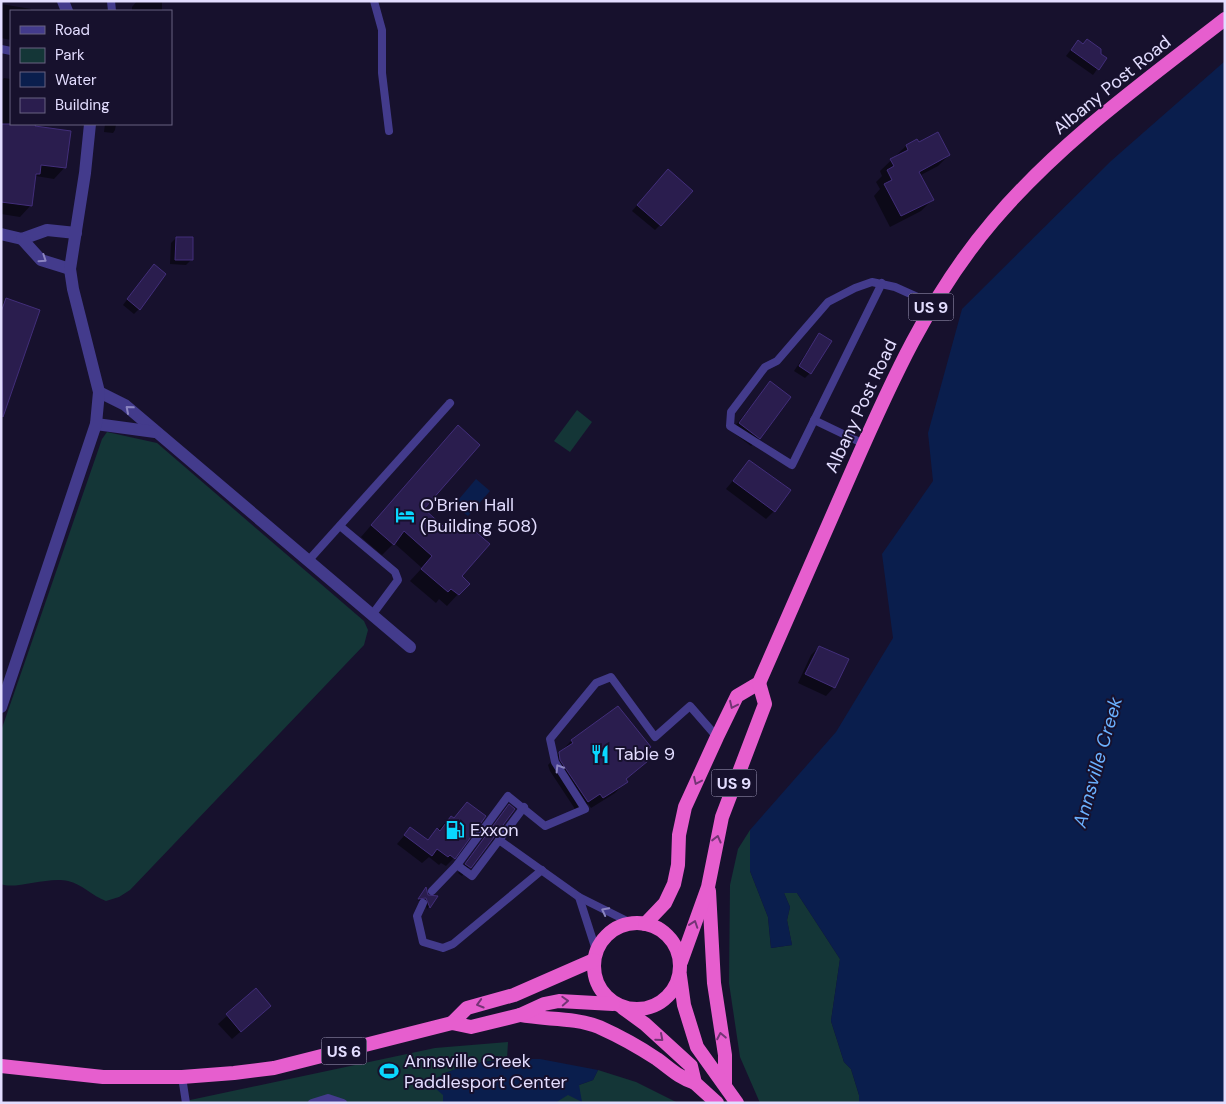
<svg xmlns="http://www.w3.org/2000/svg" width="1226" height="1104" viewBox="0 0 1226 1104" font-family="'DM Sans',sans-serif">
  <rect width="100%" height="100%" fill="#17112d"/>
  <g fill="#143637">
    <polygon points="577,410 592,422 570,452 554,441"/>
    <path d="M107,432L157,443L364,621L368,630L364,645L130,890L119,897L106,901C92,896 82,884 68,881C48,876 15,890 1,884V731L102,439Z"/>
    <polygon points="750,830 750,871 768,917 771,948 792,945 787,920 790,907 784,893 797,893 840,959 831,1021 844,1062 851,1069 859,1095 859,1103 760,1103 740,1057 729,983 730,885 738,849"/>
    <polygon points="508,1042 507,1059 482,1062 444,1073 443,1103 176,1103 435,1048"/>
    <polygon points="598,1070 636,1082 678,1103 555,1103 579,1085 593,1080"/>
  </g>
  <g fill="#0a1e4d">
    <polygon points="1225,61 1225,1100 1221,1103 859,1103 859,1095 851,1069 844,1062 831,1021 840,959 797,893 784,893 790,907 787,920 792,945 771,948 768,917 750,871 750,830 836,732 893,638 882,554 933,481 928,433 962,309 1111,161"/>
    <polygon points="476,479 490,491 468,516 454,505"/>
    <path d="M507,1059H540L598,1070L593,1080L579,1085L582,1102L568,1095L555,1103H443V1095L435,1088L437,1078C457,1065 484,1062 507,1059Z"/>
  </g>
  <g fill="#0007">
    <polygon points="137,1 162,1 162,11 132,11 132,7"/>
    <polygon points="1,4 31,9 30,11 11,11 11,40 1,38"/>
    <polygon points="1073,47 1105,58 1093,75 1066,56"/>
    <polygon points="4,78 11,79 11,124 34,124 34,127 65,167 54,179 36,176 31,205 20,217 1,214 1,81"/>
    <polygon points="105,124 116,124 115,130 113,133 104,132"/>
    <polygon points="918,144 949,155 938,166 919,176 932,200 921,211 890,227 874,196 880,189 876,182 882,176 880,171 906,146"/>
    <polygon points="663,176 660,225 655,230 632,211"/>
    <polygon points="176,238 191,260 186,265 170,264 171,243"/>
    <polygon points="149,271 139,309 134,314 123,305"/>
    <polygon points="6,299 39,311 1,418 1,305"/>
    <polygon points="819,334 810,373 805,378 794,371"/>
    <polygon points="770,383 760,438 751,446 731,431"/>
    <polygon points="447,438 422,509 451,535 463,522 458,594 447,606 439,599 436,603 410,581 422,568 394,543 382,555 361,537"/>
    <polygon points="749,461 774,511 766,519 726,489"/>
    <polygon points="819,647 834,687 826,696 798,683 811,655"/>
    <polygon points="572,740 650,747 642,755 625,780 626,781 615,793 591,808 588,804 577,812 550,771 548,765"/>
    <polygon points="467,803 454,858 446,866 441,863 439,865 429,857 422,863 397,844 410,829 426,841 451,817 453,819"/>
    <polygon points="509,806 514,809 462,876 458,873"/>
    <polygon points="424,891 428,897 436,897 427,909 424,900 418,901"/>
    <polygon points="256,990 261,1014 232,1039 218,1024"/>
  </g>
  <g fill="#2a1d4e" stroke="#422e7a">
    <polygon points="1087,39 1101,49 1101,54 1107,58 1099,70 1071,50 1078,40 1083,44"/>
    <polygon points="1,124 36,124 35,126 71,131 66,168 41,165 40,174 36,174 32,206 1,202"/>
    <polygon points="938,132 950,155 919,172 934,200 901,216 884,184 892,180 887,170 894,166 890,159 908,150 906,145 917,139 919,142"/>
    <polygon points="668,169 693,191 661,226 637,205"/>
    <polygon points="176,237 193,237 193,260 175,260"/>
    <polygon points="154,264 166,274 140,310 127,299"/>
    <polygon points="6,298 40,310 3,417 1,312"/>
    <polygon points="819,333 832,341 811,374 799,366"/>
    <polygon points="770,381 791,397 760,439 739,423"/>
    <polygon points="458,425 480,445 424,509 452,534 463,521 490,544 462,576 470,584 459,595 451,589 448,592 421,569 432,556 404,531 394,545 371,525"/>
    <polygon points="749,460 791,490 775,512 733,481"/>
    <polygon points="819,646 849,659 835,688 805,674"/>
    <polygon points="618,706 651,747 643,753 648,761 626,779 628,782 611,793 603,798 600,794 588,802 560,760 559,752 573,743 571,740"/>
    <polygon points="467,802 486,816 455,859 450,855 448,857 437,849 432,856 404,835 410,827 428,840 437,828 440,831 451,816 454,818"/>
    <polygon points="509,804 515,809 471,868 465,864"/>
    <polygon points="426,887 428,895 438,896 430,908 426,898 418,899"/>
    <polygon points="256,988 271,1006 241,1032 226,1014"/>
  </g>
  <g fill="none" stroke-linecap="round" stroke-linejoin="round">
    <g stroke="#433b8c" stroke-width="8">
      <polyline points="111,1 112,11"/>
      <polyline points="374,1 382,30 382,73 389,131"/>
      <polyline points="1,49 11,51"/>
      <polyline points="882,283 792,465 730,426 731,412 765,367 777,361 828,302 855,288 872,282 895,287 933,304"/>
      <polyline points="814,420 864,444"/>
      <polyline points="340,526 395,572 398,580 372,615"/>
      <polyline points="308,561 450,403"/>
      <polyline points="499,840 579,897 631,923"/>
      <polyline points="457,865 472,876 524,807"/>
      <polyline points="432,891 457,865 508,796 545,826 585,809 555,762 550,739 596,683 611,677 655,737 690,706 717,737"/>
      <polyline points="579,897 596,950"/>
      <polyline points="423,903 417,916 423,942 443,948 453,944 542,870"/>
      <polyline points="182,1077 186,1103"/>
      <polyline points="312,1103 328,1098 343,1103"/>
    </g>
    <g stroke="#433b8c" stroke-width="12">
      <polyline points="63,1 67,11"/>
      <polyline points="1,234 22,239 47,230 76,233"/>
      <polyline points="22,239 41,260 70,269"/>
      <polyline points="99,392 125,405 410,647"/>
      <polyline points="96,424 155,432"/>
      <polyline points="1,707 96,424 99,392 73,289 70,269 85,173 90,124"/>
    </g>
    <g stroke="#e65ece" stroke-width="14">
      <polyline points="709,891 714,983 725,1055 725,1084"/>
      <circle cx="637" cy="966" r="43"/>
      <path d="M645,924L665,903L674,884L678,865L679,835L685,807L717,737L737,696L759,683C790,613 820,543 851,473C890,384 929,296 993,221C1060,142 1144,82 1225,19"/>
      <polyline points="681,962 708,887 722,817 765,704 759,683"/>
      <polyline points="680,976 684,1005 697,1047 737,1103"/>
      <polyline points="623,1008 645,1024 691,1066 695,1083 717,1103"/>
      <path d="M520,1015C546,1020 574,1017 599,1027C619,1036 639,1047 657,1059C671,1069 678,1077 695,1083"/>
      <polyline points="452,1023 467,1008 514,995 594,960"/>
      <polyline points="1,1066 103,1077 182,1077 234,1073 274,1068 452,1023 471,1027 520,1015 544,1004 559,1001 613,1004"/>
    </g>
  </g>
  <defs><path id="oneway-chevron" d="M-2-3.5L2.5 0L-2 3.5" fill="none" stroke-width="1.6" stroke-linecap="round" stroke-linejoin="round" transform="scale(1.25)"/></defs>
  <g stroke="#8b84c0">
    <use href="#oneway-chevron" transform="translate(43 259) rotate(34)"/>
    <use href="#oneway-chevron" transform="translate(129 409) rotate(-139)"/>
    <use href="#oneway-chevron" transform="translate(559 768) rotate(-122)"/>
    <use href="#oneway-chevron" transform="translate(605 911) rotate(-153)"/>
  </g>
  <g stroke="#743475">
    <use href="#oneway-chevron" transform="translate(733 705) rotate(115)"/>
    <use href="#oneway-chevron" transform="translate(697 781) rotate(115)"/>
    <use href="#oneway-chevron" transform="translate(717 839) rotate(-76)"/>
    <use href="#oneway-chevron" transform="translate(694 924) rotate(-71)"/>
    <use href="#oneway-chevron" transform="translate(565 1001) rotate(-3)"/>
    <use href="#oneway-chevron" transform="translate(480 1004) rotate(164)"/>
    <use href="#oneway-chevron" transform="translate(721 1036) rotate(-101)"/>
    <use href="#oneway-chevron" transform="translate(660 1038) rotate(41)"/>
  </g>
  <defs>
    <g id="hotel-bare" transform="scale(1.5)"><path d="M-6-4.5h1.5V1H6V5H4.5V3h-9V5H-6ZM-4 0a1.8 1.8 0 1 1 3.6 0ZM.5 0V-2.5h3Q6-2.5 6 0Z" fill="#09d7ff" stroke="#17112d" stroke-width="2.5" paint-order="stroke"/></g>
    <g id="restaurant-bare" transform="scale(1.5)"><path d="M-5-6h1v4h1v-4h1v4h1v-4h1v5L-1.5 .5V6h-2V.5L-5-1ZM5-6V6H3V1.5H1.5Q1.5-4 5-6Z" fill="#09d7ff" stroke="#17112d" stroke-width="2.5" paint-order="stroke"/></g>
    <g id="fuel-bare" transform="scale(1.5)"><path d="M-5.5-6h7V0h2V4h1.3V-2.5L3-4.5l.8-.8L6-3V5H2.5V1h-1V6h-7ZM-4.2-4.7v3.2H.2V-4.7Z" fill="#09d7ff" stroke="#17112d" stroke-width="2.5" paint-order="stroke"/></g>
    <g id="stadium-bare" transform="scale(1.5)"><path d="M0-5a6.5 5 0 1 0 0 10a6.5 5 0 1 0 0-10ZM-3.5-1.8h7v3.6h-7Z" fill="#09d7ff" stroke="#17112d" stroke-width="2.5" paint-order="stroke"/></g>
  </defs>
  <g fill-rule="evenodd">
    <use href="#hotel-bare" x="405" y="515"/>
    <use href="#restaurant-bare" x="600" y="754"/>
    <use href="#fuel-bare" x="455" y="830"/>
    <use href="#stadium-bare" x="389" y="1071"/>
  </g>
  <g text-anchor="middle" stroke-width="4" stroke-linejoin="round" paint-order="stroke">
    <g fill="#17112d" stroke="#a6a0c0" stroke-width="1">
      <rect x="908.5" y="293.5" width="45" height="27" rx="4"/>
      <rect x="711.5" y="769.5" width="45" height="27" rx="4"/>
      <rect x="321.5" y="1037.5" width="45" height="27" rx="4"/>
    </g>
    <g font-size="16" font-weight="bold" fill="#e3ddff">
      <text x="931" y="313">US 9</text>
      <text x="734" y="789">US 9</text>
      <text x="344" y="1057">US 6</text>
    </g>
    <g font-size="18" fill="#e3ddff" stroke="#17112d">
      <text transform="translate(1112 85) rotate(-39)" y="6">Albany Post Road</text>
      <text transform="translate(861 406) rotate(-65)" y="6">Albany Post Road</text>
    </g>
    <g font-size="18" fill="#e3ddff" stroke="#17112d" text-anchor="start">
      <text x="420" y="511">O'Brien Hall<tspan x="420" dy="21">(Building 508)</tspan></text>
      <text x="615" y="760">Table 9</text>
      <text x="470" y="836">Exxon</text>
      <text x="404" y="1067">Annsville Creek<tspan x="404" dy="21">Paddlesport Center</tspan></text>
    </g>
    <g font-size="19" font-style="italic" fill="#6bb1ff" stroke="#17112d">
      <text transform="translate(1097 762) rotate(-74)" y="7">Annsville Creek</text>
    </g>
  </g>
  <rect width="1226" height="1104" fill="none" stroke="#e3ddff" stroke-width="5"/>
  <rect x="10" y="10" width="162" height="115" fill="#17112d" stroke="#696381"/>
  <rect x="20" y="26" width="25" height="8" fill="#433b8c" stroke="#696381"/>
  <text x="55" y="35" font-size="15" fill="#e3ddff">Road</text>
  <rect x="20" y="48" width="25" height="15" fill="#143637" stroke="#696381"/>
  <text x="55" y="60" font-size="15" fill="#e3ddff">Park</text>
  <rect x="20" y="72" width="25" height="15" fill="#0a1e4d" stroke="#696381"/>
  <text x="55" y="85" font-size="15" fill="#e3ddff">Water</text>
  <rect x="20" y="98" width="25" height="15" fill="#2a1d4e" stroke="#696381"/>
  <text x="55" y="110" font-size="15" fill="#e3ddff">Building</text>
</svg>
